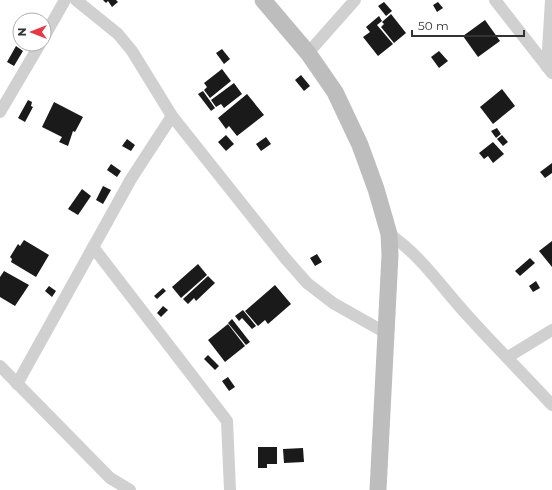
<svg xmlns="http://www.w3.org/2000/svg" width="552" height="490" viewBox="0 0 552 490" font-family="Montserrat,sans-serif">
  <rect width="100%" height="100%" fill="#fff"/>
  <g fill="#1a1a1a">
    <polygon points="103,0 116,0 118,2 112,7 108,1 106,3"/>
    <polygon points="384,2 392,11 386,16 378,6"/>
    <polygon points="438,2 443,8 437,12 433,5"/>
    <polygon points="391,14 406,33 394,43 381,27 384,24 382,22"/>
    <polygon points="379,16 382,21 377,25 393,44 378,56 363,37 370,32 366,27"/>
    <polygon points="485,20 500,41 478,57 463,36"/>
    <polygon points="16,46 23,51 14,66 7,62"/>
    <polygon points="222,49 230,59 224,64 216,53"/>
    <polygon points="439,51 448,61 439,68 431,57"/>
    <polygon points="222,69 231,81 210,98 204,90 207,87 204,83"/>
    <polygon points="301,75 310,86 304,91 295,80"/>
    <polygon points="234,83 242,94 224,108 221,104 216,107 211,100"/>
    <polygon points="502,89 515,106 493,124 480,107"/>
    <polygon points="203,91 215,108 211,111 198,94"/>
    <polygon points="247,94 264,115 237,136 229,126 226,129 218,118"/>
    <polygon points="28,100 32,102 31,106 33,107 25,122 18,118"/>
    <polygon points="54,102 83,117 75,132 73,131 68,146 59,142 62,137 42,127"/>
    <polygon points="497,128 501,134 496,138 491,131"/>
    <polygon points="226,135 234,144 226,151 218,142"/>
    <polygon points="502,135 508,142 503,146 497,139"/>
    <polygon points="266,137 271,144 261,151 256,144"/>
    <polygon points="127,139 135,145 131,151 122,146"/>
    <polygon points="493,142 504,154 493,163 488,156 484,159 479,153"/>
    <polygon points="552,163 552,173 545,178 540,172"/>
    <polygon points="111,164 121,171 117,177 107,170"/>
    <polygon points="103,186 111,190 103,204 96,200"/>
    <polygon points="82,189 91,196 78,215 68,209"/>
    <polygon points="24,240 49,255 36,277 11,262 12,259 10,257 18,244 20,246"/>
    <polygon points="552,241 552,267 539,251"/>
    <polygon points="317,254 322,262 315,266 310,258"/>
    <polygon points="530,258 535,263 520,276 515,271"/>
    <polygon points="198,264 207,275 181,298 172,287"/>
    <polygon points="4,271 29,285 15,306 0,297 0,277"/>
    <polygon points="208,276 215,283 196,301 194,298 188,304 183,299"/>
    <polygon points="536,281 540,288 533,292 529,286"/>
    <polygon points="275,285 291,304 268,324 265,320 258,326 245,311"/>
    <polygon points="49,286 56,291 52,297 45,291"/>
    <polygon points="163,288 166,291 157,299 154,296"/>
    <polygon points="163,306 168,310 161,317 157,313"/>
    <polygon points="243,310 256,326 252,329 242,318 239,321 235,316"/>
    <polygon points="232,319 250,342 246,345 228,323"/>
    <polygon points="228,324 245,346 225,362 208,340"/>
    <polygon points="208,355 219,366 215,370 204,359"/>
    <polygon points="228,377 235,387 229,391 222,381"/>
    <polygon points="258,447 277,447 277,464 267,464 267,468 258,468"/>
    <polygon points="303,448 304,462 284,463 283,449"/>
  </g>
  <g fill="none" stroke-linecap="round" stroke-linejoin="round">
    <g stroke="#d0d0d0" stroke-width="12">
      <polyline points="76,0 118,34 132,51 172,116 285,258 307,283 333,303 386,333"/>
      <polyline points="495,0 552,73"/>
      <polyline points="44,37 65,0"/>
      <polyline points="308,53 355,0"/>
      <polyline points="547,67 551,0"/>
      <polyline points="0,112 40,44"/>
      <path d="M389,234C421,255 442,288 468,316C495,346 524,375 552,405"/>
      <polyline points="93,247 227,421 230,490"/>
      <polyline points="508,357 552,330"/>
      <polyline points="0,366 110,478 130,490"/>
      <polyline points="17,384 131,179 172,116"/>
    </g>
    <polyline stroke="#bdbdbd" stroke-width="17" points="263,0 308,53 335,92 360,145 376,189 389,234 390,255 378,490"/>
  </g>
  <g transform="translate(32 32) rotate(270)"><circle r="19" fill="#ffffff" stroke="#adadad"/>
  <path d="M0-3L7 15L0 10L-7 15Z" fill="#e63946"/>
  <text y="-6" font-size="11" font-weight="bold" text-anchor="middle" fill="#333333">N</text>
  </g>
  <path d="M412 30v6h112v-6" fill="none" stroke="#333333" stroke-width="2"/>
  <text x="418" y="30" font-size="12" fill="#333333" stroke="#ffffff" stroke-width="3" paint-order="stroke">50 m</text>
</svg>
